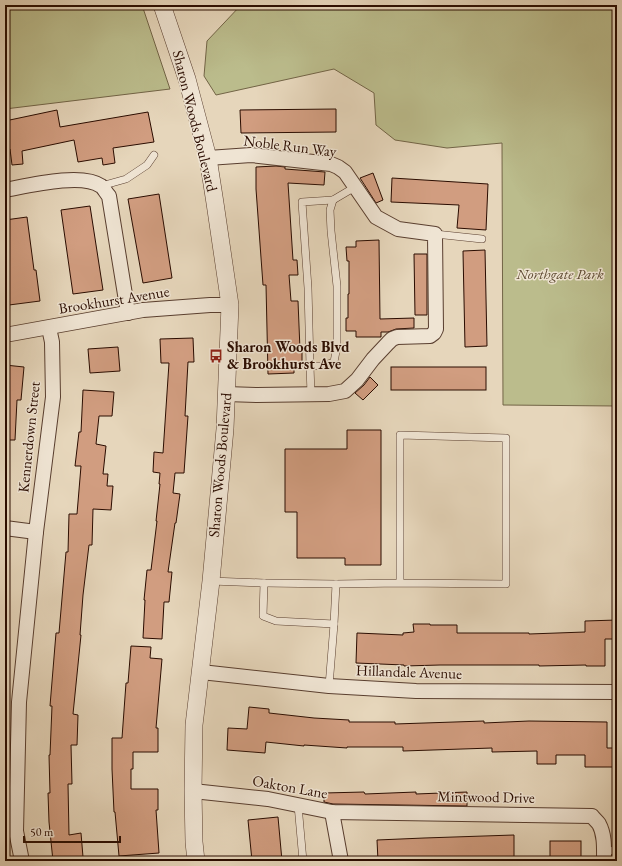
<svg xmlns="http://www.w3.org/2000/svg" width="622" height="866" viewBox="0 0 622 866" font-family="'EB Garamond',serif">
  <rect width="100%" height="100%" fill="#e6d6bb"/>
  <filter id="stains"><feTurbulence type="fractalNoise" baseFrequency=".005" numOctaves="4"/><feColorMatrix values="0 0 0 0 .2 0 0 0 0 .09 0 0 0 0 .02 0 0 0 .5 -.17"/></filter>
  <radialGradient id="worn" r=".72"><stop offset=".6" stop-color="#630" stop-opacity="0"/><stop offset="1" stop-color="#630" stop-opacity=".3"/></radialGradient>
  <g fill="#bbbc8c" stroke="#726446">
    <polygon points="5,5 142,5 170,89 5,109"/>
    <polygon points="241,5 617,5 617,406 503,405 502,143 447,148 395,140 376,125 374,93 334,69 216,95 204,76 207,41"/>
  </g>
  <g fill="#d19d80" stroke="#2a0c00">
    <polygon points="336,109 336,132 241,133 240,110"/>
    <polygon points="57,110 60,127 148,112 154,142 113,148 115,163 103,165 102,158 78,162 74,140 22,151 23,164 12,165 10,149 5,150 5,121"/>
    <polygon points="276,166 285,167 285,169 325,172 324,185 288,183 293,260 297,260 298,275 289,275 291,301 298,301 300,350 302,350 302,367 294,367 294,373 268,374 266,285 263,285 256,189 256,167"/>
    <polygon points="373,173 383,200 376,203 362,181 360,178"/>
    <polygon points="392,178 488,184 486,230 457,228 459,205 391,202"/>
    <polygon points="159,194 172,278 143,283 128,199"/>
    <polygon points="90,206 103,290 73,294 61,210"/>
    <polygon points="27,217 34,270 36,270 40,301 9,305 5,277 5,220"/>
    <polygon points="379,240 380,319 414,318 414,328 396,329 388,332 381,332 381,337 356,337 356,331 346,331 346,318 348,318 348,294 349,294 349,261 347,261 346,247 356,247 356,241"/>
    <polygon points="485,250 487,346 465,347 463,251"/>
    <polygon points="414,254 427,254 427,315 415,315"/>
    <polygon points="193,338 194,362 188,362 185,416 188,416 184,473 175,473 173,493 180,494 176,523 175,523 168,572 172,572 169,602 164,602 162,639 143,638 145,600 144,600 147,570 151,570 157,521 156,521 160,484 159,484 160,473 153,472 154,452 163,453 169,363 161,363 160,339"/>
    <polygon points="118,347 120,371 90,373 88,349"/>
    <polygon points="5,365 24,367 21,400 17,400 15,440 5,440"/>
    <rect x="391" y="367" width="95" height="23"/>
    <polygon points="370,377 378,385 363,400 355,393 364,385"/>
    <polygon points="83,390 114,392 112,416 99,416 96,444 106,446 103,474 108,474 107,486 113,486 111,510 93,509 92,545 89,545 83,595 80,635 81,635 73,714 78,715 77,745 71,745 72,784 68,784 69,835 81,833 83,857 70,858 70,861 53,861 49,822 48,793 50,793 49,755 50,755 52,706 50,706 56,633 59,633 66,552 68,552 69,514 77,514 81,466 75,466 79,432 81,432"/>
    <polygon points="347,430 381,430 381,565 345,565 345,558 297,558 297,512 285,512 285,449 347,449"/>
    <polygon points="617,620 617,639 605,639 605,666 586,666 586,665 539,666 539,665 440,665 404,666 404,665 356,663 357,633 403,635 403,633 414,632 413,624 430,624 430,625 457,625 457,633 529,633 529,634 585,632 585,621"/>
    <polygon points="131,646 151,647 150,658 162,659 156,728 158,728 158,752 133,752 133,769 131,769 131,789 158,789 158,810 156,810 159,853 119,856 115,812 114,812 112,769 112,738 122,738 126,683 128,683"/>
    <polygon points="249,707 269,709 269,713 314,718 349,720 349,722 395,722 395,724 484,721 484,723 529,721 607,722 607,748 617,748 617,767 585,767 585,755 556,755 556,764 537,764 537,751 492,752 492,748 403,751 403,747 347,747 347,748 304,745 304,746 266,742 265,753 227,750 228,728 247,729"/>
    <polygon points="364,792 365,794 416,792 416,794 467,792 467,806 333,804 324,802 324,793"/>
    <polygon points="278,817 282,861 252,861 248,820"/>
    <polygon points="514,835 514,861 378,861 377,840 424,838"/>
    <rect x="550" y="841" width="31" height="20"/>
  </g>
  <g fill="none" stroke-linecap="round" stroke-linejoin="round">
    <g stroke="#593e2f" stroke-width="8">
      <g id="service">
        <polyline points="101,186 126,179 147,165 154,155"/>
        <polyline points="435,234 482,239"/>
        <polyline points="310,366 308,288 302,202 333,200"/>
        <polyline points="311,394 310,366 322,366 334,362 337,346 337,286 331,231 330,210 333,200 355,187"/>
        <polyline points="211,581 264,583 263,616 276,621 334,624"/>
        <polyline points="264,583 336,584"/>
        <polyline points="329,686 334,624 336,584 400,583 506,584 506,438 400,435 400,583"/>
        <polyline points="298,805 303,861"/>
        <polyline points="604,850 617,851"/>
      </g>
    </g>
    <g stroke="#593e2f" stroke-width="16">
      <g id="minor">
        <polyline points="208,158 251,155 331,164 338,167 345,172 376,217 398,229 435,234 436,329 434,333 430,336 397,337 392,339 388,343 373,359 357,380 345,391 329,394 257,395 226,394"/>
        <path d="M5,190C27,186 82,172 101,186C104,188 106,193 109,196L128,313"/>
        <polyline points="5,335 143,310 210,305 230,305"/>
        <polyline points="5,528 36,532"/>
        <polyline points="201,672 329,686 416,691 617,692"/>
        <path d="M193,791L268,799L332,812L592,816C594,819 597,821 599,824C605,835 604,849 604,861"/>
        <polyline points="332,812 341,861"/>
        <polyline points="22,861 16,831 19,702 36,532 53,397 52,342 49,328"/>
      </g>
    </g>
    <g stroke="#593e2f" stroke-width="18">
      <polyline id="tertiary" points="162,5 187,79 208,158 215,203 230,305 225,429 211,581 194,725 193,791 194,842 196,861"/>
    </g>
    <use href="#service" stroke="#efe4d3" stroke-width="7"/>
    <use href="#minor" stroke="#efe4d3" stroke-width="14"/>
    <use href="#tertiary" stroke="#efe4d3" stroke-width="17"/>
  </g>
  <defs>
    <g id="bus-bare" transform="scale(1.08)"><path d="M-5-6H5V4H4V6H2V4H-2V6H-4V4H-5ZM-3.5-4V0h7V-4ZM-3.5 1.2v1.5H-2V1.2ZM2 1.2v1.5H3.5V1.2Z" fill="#8f2418" stroke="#efe4d3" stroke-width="2.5" paint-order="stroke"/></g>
  </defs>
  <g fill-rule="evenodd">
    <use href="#bus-bare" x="216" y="356"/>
  </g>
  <g text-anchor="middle" stroke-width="3" stroke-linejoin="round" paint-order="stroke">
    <g font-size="15" fill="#2a0c00" stroke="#efe4d3">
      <text transform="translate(195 121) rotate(76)" y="5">Sharon Woods Boulevard</text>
      <text transform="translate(290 146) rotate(7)" y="5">Noble Run Way</text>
      <text transform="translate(114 300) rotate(-9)" y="5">Brookhurst Avenue</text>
      <text transform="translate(29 437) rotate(-84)" y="5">Kennerdown Street</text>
      <text transform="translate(220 465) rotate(-85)" y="5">Sharon Woods Boulevard</text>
      <text transform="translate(409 672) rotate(2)" y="5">Hillandale Avenue</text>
      <text transform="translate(290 787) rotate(10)" y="5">Oakton Lane</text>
      <text transform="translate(486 797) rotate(1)" y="5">Mintwood Drive</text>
    </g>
    <g font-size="15" font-style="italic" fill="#5d4a31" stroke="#efe4d3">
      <text x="560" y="279">Northgate Park</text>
    </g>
    <g font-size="15" font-weight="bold" fill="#2a0c00" stroke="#efe4d3" text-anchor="start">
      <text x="227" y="352">Sharon Woods Blvd<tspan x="227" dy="17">&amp; Brookhurst Ave</tspan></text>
    </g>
  </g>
  <rect width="622" height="866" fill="none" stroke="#e6d6bb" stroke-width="20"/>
  <rect x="6" y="6" width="610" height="854" fill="none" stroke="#2a0c00" stroke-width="2"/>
  <rect x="10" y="10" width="602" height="846" fill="none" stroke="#2a0c00"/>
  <path d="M24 836v6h96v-6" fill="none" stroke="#2a0c00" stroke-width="2"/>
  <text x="30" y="836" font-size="12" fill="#2a0c00" stroke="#efe4d3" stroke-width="3" paint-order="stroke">50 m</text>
  <rect width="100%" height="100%" filter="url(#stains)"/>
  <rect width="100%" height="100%" fill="url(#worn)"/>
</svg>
